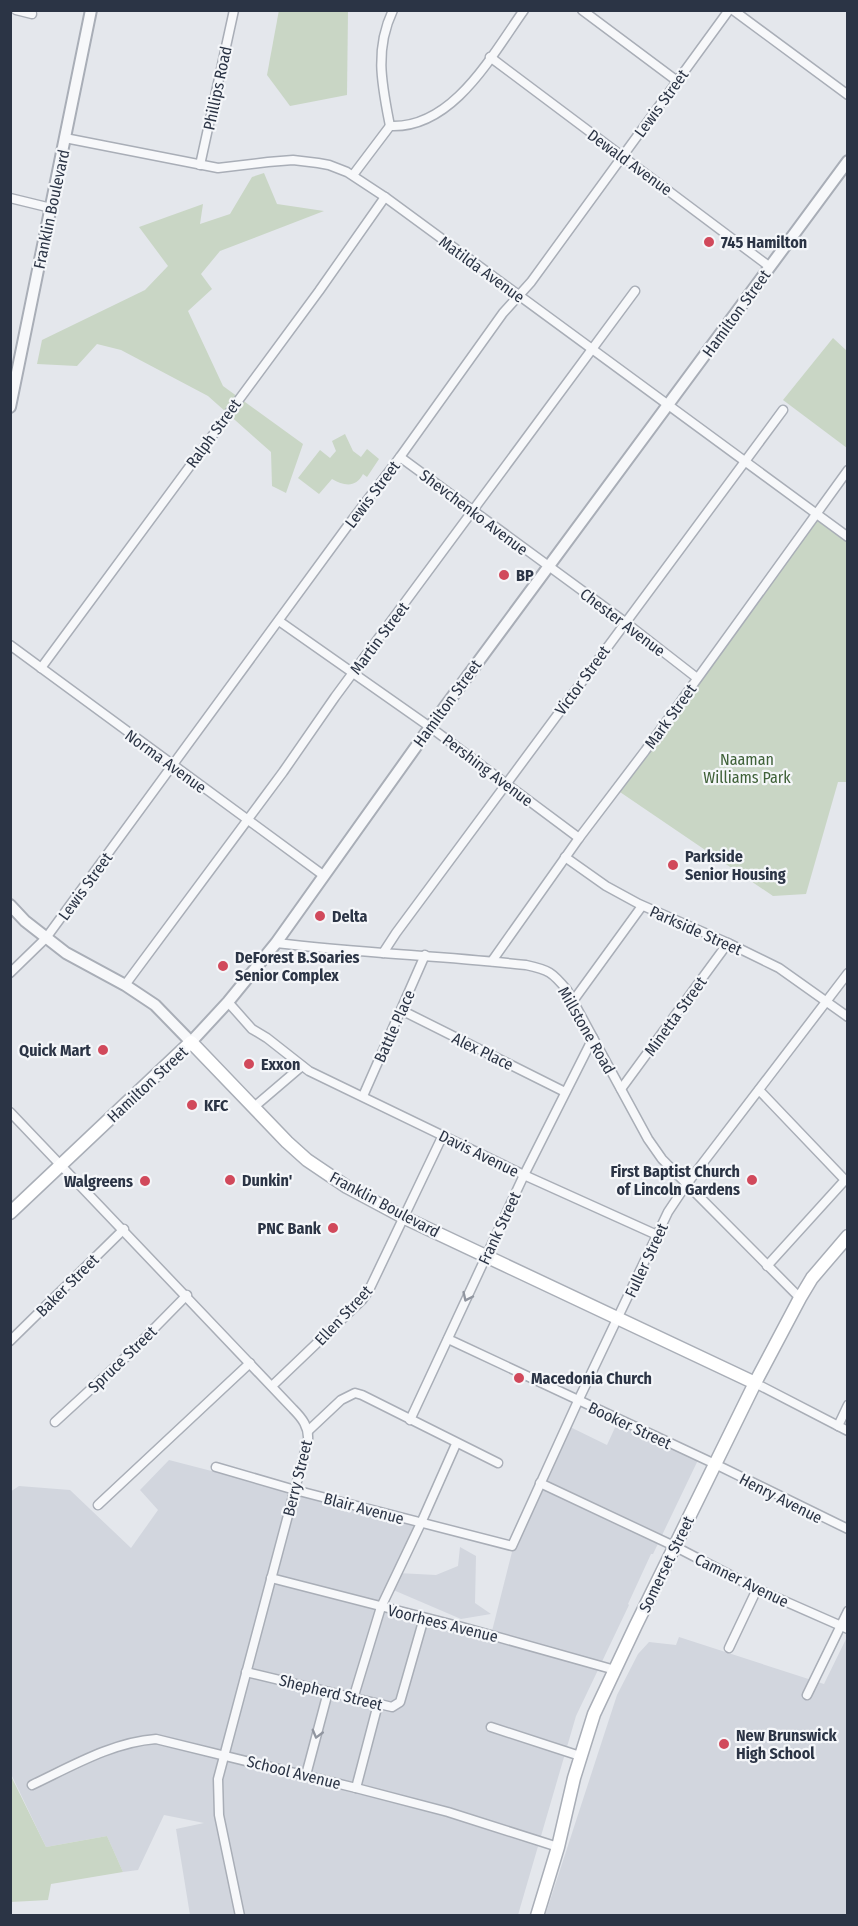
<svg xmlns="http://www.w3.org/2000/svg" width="858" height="1926" viewBox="0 0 858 1926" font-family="'Fira Sans Condensed',sans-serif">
  <rect width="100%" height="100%" fill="#e4e7ec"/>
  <g fill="#d2d6de">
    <polygon points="618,1421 699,1458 653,1554 651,1554 628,1604 629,1605 576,1716 518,1915 190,1915 176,1829 204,1823 164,1815 138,1870 123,1872 107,1836 46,1847 11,1774 10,1492 19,1486 70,1490 131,1548 158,1510 140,1490 169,1460 420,1525 398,1573 436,1575 458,1566 460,1547 476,1556 475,1603 491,1614 461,1619 391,1589 383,1606 491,1635 514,1544 566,1425 607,1445"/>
    <polygon points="679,1637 824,1684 846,1639 847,1640 847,1915 545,1916 617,1695 638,1654 649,1642 676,1645"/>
  </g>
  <g fill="#c9d6c5">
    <polygon points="279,10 348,11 347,95 290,106 267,75"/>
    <polygon points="264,173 277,204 324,211 220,251 201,274 212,289 188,311 223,386 303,444 286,493 272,486 271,452 208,396 121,350 97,344 77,366 37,364 42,340 145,290 168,266 139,227 203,204 200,224 230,214 252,177"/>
    <polygon points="833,338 847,351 847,448 783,400"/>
    <path d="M345,434L353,451L361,457L367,449L379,459L367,477L363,474C356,488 344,486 332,479L319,494L298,478L320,450L330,458L336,451L332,441Z"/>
    <polygon points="819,518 847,533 847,782 838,782 806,894 773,896 617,790"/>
    <polygon points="10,1774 46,1847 107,1836 123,1872 51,1884 48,1900 11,1902"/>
  </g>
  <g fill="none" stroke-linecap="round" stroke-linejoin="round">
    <g stroke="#a9aeb7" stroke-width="11">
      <g id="minor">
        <polyline points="16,10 32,14"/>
        <polyline points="582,10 677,81"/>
        <polyline points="733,10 848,95"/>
        <polyline points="490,57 770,267"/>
        <path d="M390,126C382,85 374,50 393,10"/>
        <polyline points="65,138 218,168 268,162 293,160 318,163 329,165 347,172 385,197 848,537"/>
        <polyline points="200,165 234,10"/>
        <path d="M353,175L390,126C453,129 492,55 524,10"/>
        <polyline points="10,198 51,208"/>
        <polyline points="400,457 625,622 697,678"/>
        <polyline points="279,621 430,727 579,838"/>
        <polyline points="10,645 323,875"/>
        <polyline points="41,668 319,291 385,197"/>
        <polyline points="565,857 606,886 639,904 730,944 779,968 848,1017"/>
        <path d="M276,943C359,953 443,956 526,965C549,970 552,972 567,990L648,1139L662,1159L800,1298"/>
        <polyline points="383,953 396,933 783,410"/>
        <polyline points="492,961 579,838 645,751 848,470"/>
        <polyline points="10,973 46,938 349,524 400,457 503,313 531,282 729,10"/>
        <polyline points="125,985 283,772 335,697 635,291"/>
        <polyline points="573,1001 642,906"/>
        <polyline points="228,1002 252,1029 267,1038 309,1071 524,1175 657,1235"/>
        <polyline points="401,1010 565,1092"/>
        <polyline points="621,1089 728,943"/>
        <polyline points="759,1090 845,1180 767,1266"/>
        <polyline points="363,1096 425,955"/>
        <polyline points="254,1107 302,1066"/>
        <path d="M10,1112L293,1409C302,1418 309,1427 308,1440L218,1779L219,1815L240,1916"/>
        <polyline points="448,1339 715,1464 848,1529"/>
        <polyline points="10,1341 124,1229"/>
        <polyline points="755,1383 848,1431"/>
        <polyline points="272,1386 362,1300 369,1290 443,1135"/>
        <polyline points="410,1420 524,1175 593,1038"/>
        <polyline points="55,1422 128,1355 187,1295"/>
        <polyline points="838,1426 848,1405"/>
        <polyline points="308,1431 341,1400 355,1393 362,1395 498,1463"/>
        <polyline points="216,1467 295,1490 512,1546 578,1401 668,1212 686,1185 848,973"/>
        <polyline points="540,1483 674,1546 757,1589 848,1629"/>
        <polyline points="98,1505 250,1363"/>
        <polyline points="271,1578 462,1627 615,1670"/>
        <polyline points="729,1648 757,1589"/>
        <polyline points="246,1672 392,1707 400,1702 424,1618"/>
        <polyline points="807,1695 848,1611"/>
        <polyline points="353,1699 381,1607 421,1523 456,1444"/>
        <polyline points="491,1727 577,1755 579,1758"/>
        <polyline points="306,1775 328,1692"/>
        <path d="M32,1785C72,1766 113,1742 156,1739L356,1788L448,1812L558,1847"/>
        <polyline points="356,1788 378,1704"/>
      </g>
    </g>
    <g stroke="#a9aeb7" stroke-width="14">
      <g id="tertiary">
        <polyline points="10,407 91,10"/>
        <polyline points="10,905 25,921 66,953 125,985 155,1005 191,1042 228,1002 276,943 430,727 848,161"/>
      </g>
    </g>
    <g stroke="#a9aeb7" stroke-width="15">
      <g id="secondary">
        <polyline points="10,1213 191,1042 287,1142 307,1160 347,1187 405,1218 755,1383"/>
        <polyline points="537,1916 558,1847 574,1778 594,1714 636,1625 755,1383 800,1298 812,1278 848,1236"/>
      </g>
    </g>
    <use href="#minor" stroke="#f7f8fa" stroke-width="8"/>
    <use href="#tertiary" stroke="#f7f8fa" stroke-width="10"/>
    <use href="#secondary" stroke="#fff" stroke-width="12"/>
  </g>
  <defs><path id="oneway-chevron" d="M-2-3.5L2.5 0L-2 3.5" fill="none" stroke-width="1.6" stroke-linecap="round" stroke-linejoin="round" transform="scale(1.5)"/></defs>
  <g stroke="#9196a0">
    <use href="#oneway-chevron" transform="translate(467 1297) rotate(115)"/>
    <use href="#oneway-chevron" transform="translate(317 1734) rotate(105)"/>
  </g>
  <g fill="#d1495b" stroke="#f4f6f9" stroke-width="2">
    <circle cx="709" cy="242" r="6"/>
    <circle cx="504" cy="575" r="6"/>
    <circle cx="673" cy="865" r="6"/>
    <circle cx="320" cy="916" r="6"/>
    <circle cx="223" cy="966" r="6"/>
    <circle cx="103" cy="1050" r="6"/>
    <circle cx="249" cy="1064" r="6"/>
    <circle cx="192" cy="1105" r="6"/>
    <circle cx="230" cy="1180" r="6"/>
    <circle cx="752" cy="1180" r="6"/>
    <circle cx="145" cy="1181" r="6"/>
    <circle cx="333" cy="1228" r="6"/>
    <circle cx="519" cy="1378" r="6"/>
    <circle cx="724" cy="1744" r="6"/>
  </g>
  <g text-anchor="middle" stroke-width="4.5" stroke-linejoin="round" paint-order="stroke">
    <g font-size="16" fill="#2b3445" stroke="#f4f6f9">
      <text transform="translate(217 88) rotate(-78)" y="6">Phillips Road</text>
      <text transform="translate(661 103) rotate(-54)" y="6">Lewis Street</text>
      <text transform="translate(630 162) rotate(36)" y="6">Dewald Avenue</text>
      <text transform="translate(51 209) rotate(-78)" y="6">Franklin Boulevard</text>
      <text transform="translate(482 269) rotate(36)" y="6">Matilda Avenue</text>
      <text transform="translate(736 313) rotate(-54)" y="6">Hamilton Street</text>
      <text transform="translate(213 433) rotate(-54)" y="6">Ralph Street</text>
      <text transform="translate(372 494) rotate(-53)" y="6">Lewis Street</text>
      <text transform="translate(474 512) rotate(37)" y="6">Shevchenko Avenue</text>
      <text transform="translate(623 622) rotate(37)" y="6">Chester Avenue</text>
      <text transform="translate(379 638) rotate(-53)" y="6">Martin Street</text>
      <text transform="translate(582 680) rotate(-54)" y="6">Victor Street</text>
      <text transform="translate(447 703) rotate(-54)" y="6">Hamilton Street</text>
      <text transform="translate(670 716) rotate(-54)" y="6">Mark Street</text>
      <text transform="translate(166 761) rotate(36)" y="6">Norma Avenue</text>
      <text transform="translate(488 770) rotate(37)" y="6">Pershing Avenue</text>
      <text transform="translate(85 886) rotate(-54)" y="6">Lewis Street</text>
      <text transform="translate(696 930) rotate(24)" y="6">Parkside Street</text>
      <text transform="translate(675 1016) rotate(-54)" y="6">Minetta Street</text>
      <text transform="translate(394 1026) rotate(-66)" y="6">Battle Place</text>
      <text transform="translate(587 1030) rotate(60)" y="6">Millstone Road</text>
      <text transform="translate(483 1051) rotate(26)" y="6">Alex Place</text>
      <text transform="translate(147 1084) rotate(-43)" y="6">Hamilton Street</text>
      <text transform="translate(479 1153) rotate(26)" y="6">Davis Avenue</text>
      <text transform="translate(385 1204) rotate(28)" y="6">Franklin Boulevard</text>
      <text transform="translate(499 1228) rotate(-65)" y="6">Frank Street</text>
      <text transform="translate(646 1260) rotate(-65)" y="6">Fuller Street</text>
      <text transform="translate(67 1285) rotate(-45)" y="6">Baker Street</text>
      <text transform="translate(343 1315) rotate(-47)" y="6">Ellen Street</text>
      <text transform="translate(122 1359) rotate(-44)" y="6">Spruce Street</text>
      <text transform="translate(630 1425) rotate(25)" y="6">Booker Street</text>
      <text transform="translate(297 1478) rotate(-76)" y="6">Berry Street</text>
      <text transform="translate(781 1498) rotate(27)" y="6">Henry Avenue</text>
      <text transform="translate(364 1508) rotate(15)" y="6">Blair Avenue</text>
      <text transform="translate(666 1564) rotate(-64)" y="6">Somerset Street</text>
      <text transform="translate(742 1580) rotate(26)" y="6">Camner Avenue</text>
      <text transform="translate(443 1623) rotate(14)" y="6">Voorhees Avenue</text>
      <text transform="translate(331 1692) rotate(14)" y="6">Shepherd Street</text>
      <text transform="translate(294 1772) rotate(14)" y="6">School Avenue</text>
    </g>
    <g font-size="16" font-weight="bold" fill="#2b3445" stroke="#f4f6f9" text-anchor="start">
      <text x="721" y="248">745 Hamilton</text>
      <text x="516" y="581">BP</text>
      <text x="685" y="862">Parkside<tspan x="685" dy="18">Senior Housing</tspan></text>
      <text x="332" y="922">Delta</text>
      <text x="235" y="963">DeForest B.Soaries<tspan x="235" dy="18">Senior Complex</tspan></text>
      <text x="91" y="1056" text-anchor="end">Quick Mart</text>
      <text x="261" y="1070">Exxon</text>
      <text x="204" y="1111">KFC</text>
      <text x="740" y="1177" text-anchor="end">First Baptist Church<tspan x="740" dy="18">of Lincoln Gardens</tspan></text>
      <text x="242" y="1186">Dunkin'</text>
      <text x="133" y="1187" text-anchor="end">Walgreens</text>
      <text x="321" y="1234" text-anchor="end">PNC Bank</text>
      <text x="531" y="1384">Macedonia Church</text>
      <text x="736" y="1741">New Brunswick<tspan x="736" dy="18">High School</tspan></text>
    </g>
    <g font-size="16" fill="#3f6138" stroke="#f4f6f9">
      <text x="747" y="765">Naaman<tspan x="747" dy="18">Williams Park</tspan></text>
    </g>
  </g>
  <rect width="858" height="1926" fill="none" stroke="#2b3445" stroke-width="24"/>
</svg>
